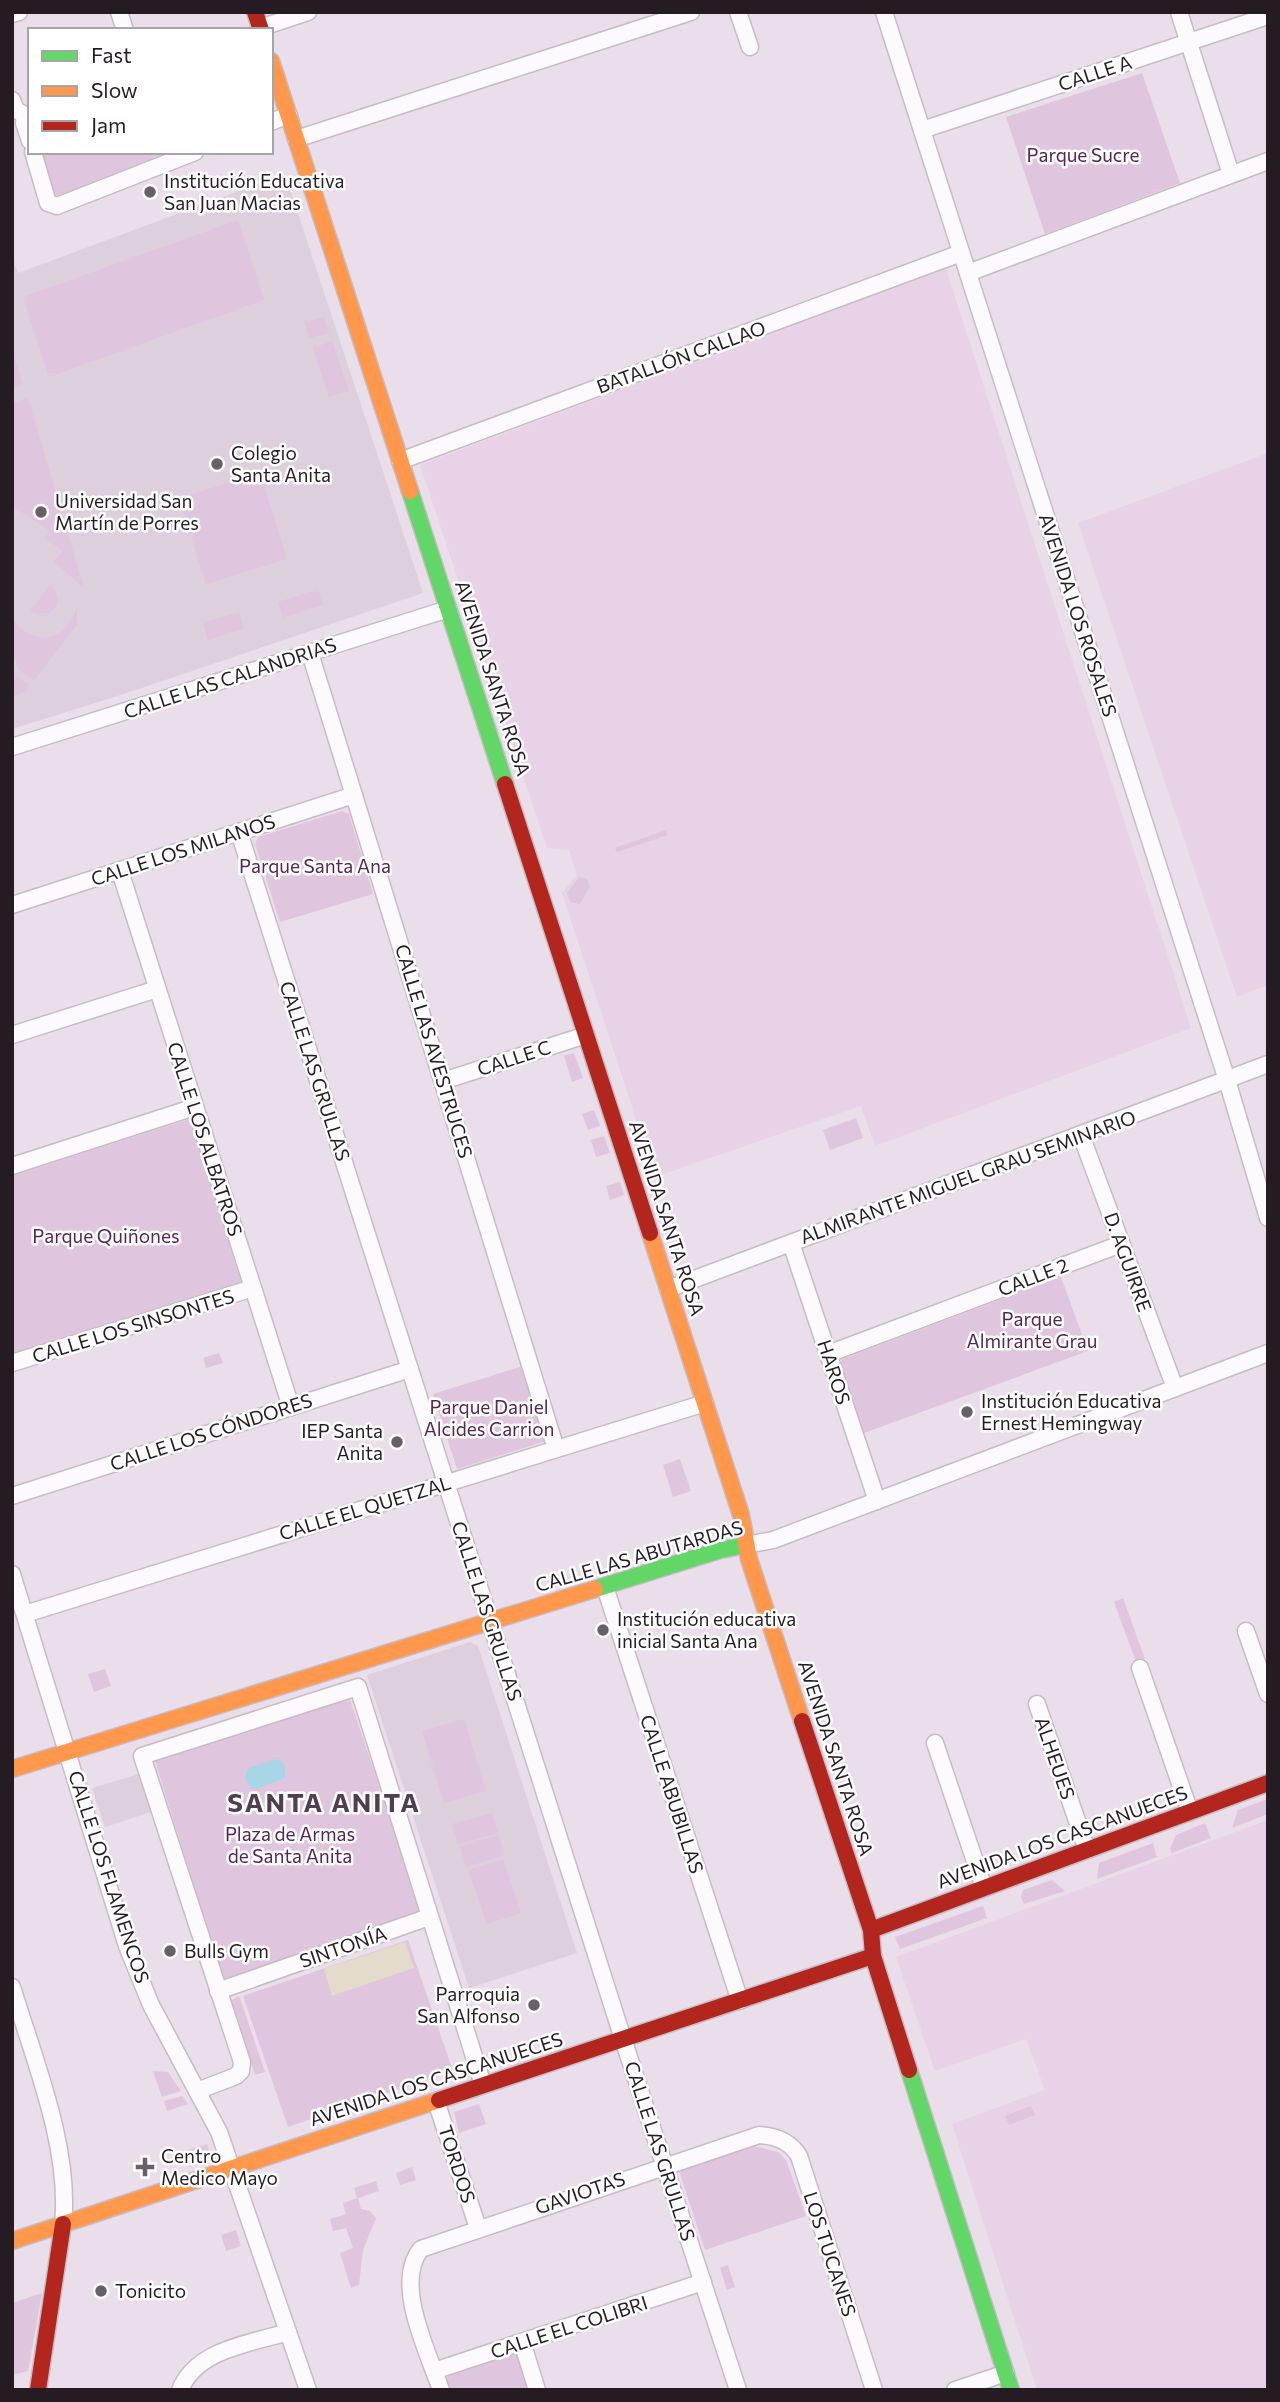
<svg xmlns="http://www.w3.org/2000/svg" width="1280" height="2402" viewBox="0 0 1280 2402" font-family="Commissioner,sans-serif">
  <rect width="100%" height="100%" fill="#eadeea"/>
  <g fill="#e8d2e7">
    <polygon points="946,269 1191,1028 875,1146 861,1106 655,1177 562,893 577,875 569,850 547,848 420,465"/>
    <polygon points="1268,453 1268,985 1237,997 1078,523"/>
    <polygon points="1268,1820 1268,2390 1037,2390 952,2124 1045,2090 1026,2039 935,2071 896,1957"/>
  </g>
  <g fill="#decfdd">
    <polygon points="285,174 423,593 127,693 12,729 12,256 18,273"/>
    <polygon points="470,1642 478,1646 577,1953 469,1988 367,1675"/>
    <polygon points="139,1774 151,1812 105,1827 92,1788"/>
  </g>
  <g fill="#e0c5de">
    <polygon points="1142,73 1180,183 1045,234 1006,117"/>
    <polygon points="42,152 159,152 161,159 64,200 53,193"/>
    <polygon points="238,220 264,300 49,377 23,297"/>
    <polygon points="324,317 329,333 309,338 304,320 310,321"/>
    <polygon points="332,341 349,391 329,397 313,348"/>
    <polygon points="12,350 23,385 12,388"/>
    <polygon points="28,398 84,588 54,562 63,551 45,538 49,530 12,506 12,403"/>
    <polygon points="260,473 287,559 206,584 179,498"/>
    <path d="M50,585C68,601 50,624 30,611Z"/>
    <polygon points="318,589 323,605 283,618 278,602"/>
    <path d="M77,608V625L34,680L18,669L12,649V618C21,634 44,643 61,632C68,627 73,616 77,608Z"/>
    <polygon points="239,612 244,629 208,640 203,623"/>
    <polygon points="17,676 29,685 25,692 12,696 12,684"/>
    <polygon points="342,811 349,814 373,894 280,922 255,844 258,837"/>
    <polygon points="666,830 667,835 617,852 615,848"/>
    <polygon points="579,877 587,879 590,887 580,904 570,902 567,893"/>
    <polygon points="574,1053 583,1078 572,1082 564,1056"/>
    <polygon points="594,1110 600,1126 588,1130 582,1114"/>
    <polygon points="856,1118 863,1138 830,1150 823,1130"/>
    <polygon points="190,1119 241,1282 12,1356 12,1176"/>
    <polygon points="604,1136 610,1153 596,1157 591,1140"/>
    <polygon points="620,1182 624,1195 610,1200 606,1186"/>
    <polygon points="1061,1277 1088,1351 864,1433 840,1363 843,1359"/>
    <polygon points="219,1353 223,1363 206,1368 203,1358"/>
    <polygon points="523,1366 546,1441 457,1469 433,1394"/>
    <polygon points="680,1459 691,1491 673,1497 663,1465"/>
    <polygon points="1123,1598 1145,1659 1136,1662 1114,1602"/>
    <polygon points="105,1669 111,1686 94,1692 88,1674"/>
    <polygon points="349,1697 422,1912 224,1981 154,1758"/>
    <polygon points="464,1719 486,1791 444,1803 422,1731"/>
    <polygon points="1268,1799 1268,1814 1232,1828 1238,1810"/>
    <polygon points="492,1813 498,1833 458,1844 452,1824"/>
    <polygon points="1205,1823 1211,1838 1172,1853 1170,1849 1176,1835"/>
    <polygon points="498,1835 505,1855 466,1867 460,1847"/>
    <polygon points="1153,1843 1157,1857 1097,1879 1099,1863"/>
    <polygon points="503,1859 521,1913 487,1924 468,1870"/>
    <polygon points="1052,1880 1065,1891 1024,1904 1021,1897 1023,1890"/>
    <polygon points="983,1906 987,1918 900,1949 895,1937"/>
    <polygon points="408,1940 453,2071 288,2127 243,1996"/>
    <polygon points="239,1996 265,2072 255,2075 230,2001"/>
    <polygon points="153,2071 168,2072 181,2091 162,2097"/>
    <polygon points="182,2096 188,2104 167,2111 164,2101"/>
    <polygon points="479,2104 486,2124 459,2133 454,2112"/>
    <polygon points="1031,2106 1035,2115 1009,2125 1005,2116"/>
    <polygon points="207,2144 212,2160 190,2167 184,2151"/>
    <polygon points="750,2145 778,2152 786,2160 806,2216 705,2250 680,2174 682,2168"/>
    <polygon points="412,2167 416,2180 400,2185 396,2173"/>
    <polygon points="376,2181 379,2191 358,2198 361,2209 370,2211 376,2218 363,2250 359,2285 351,2288 340,2253 353,2248 346,2228 333,2231 330,2219 346,2214 343,2203 357,2198 354,2188"/>
    <polygon points="236,2230 241,2246 226,2251 221,2235"/>
    <polygon points="728,2265 735,2287 727,2290 720,2268"/>
    <polygon points="42,2293 28,2371 12,2375 12,2303"/>
    <polygon points="511,2351 520,2354 531,2390 447,2390 445,2384 449,2373"/>
  </g>
  <polygon fill="#e5dbcc" points="405,1942 414,1968 332,1996 324,1969"/>
  <polygon fill="#a8d6e6" points="276,1759 282,1761 285,1766 285,1778 256,1789 251,1788 245,1778 248,1768"/>
  <g fill="none" stroke-linecap="round" stroke-linejoin="round">
    <g stroke="#c6bcc5" stroke-width="19">
      <g id="street">
        <polyline points="119,12 125,30"/>
        <polyline points="738,12 750,47"/>
        <polyline points="884,12 1227,1080 1268,1218"/>
        <polyline points="1179,12 1231,174"/>
        <polyline points="12,14 19,12"/>
        <polyline points="260,28 308,12"/>
        <polyline points="12,100 16,110 25,115"/>
        <polyline points="25,115 24,123 30,141"/>
        <polyline points="271,122 289,115"/>
        <polyline points="922,130 1268,16"/>
        <polyline points="296,139 691,12"/>
        <polyline points="33,152 48,203 57,206 195,152"/>
        <polyline points="968,273 1268,161"/>
        <polyline points="400,461 961,253"/>
        <polyline points="310,653 556,1449"/>
        <polyline points="12,747 448,609"/>
        <polyline points="239,832 623,2039 738,2390"/>
        <polyline points="120,871 291,1407"/>
        <polyline points="12,905 354,795"/>
        <polyline points="12,1035 157,989"/>
        <polyline points="443,1081 586,1035"/>
        <polyline points="1081,1135 1175,1388"/>
        <polyline points="12,1166 195,1107"/>
        <polyline points="791,1243 877,1501"/>
        <polyline points="668,1289 1268,1064"/>
        <polyline points="828,1354 1121,1244"/>
        <polyline points="12,1363 253,1288"/>
        <polyline points="12,1496 410,1369"/>
        <polyline points="746,1545 773,1540 1268,1353"/>
        <polyline points="12,1574 127,1946 151,2005 219,2132 308,2390"/>
        <polyline points="605,1587 740,2001"/>
        <polyline points="25,1614 705,1403"/>
        <polyline points="1246,1631 1268,1694"/>
        <polyline points="1140,1668 1190,1812"/>
        <polyline points="1037,1704 1087,1850"/>
        <polyline points="935,1743 984,1888"/>
        <path d="M12,1987C34,2059 71,2149 63,2224"/>
        <polyline points="218,1991 429,1917"/>
        <polyline points="197,2091 236,2076 241,2071 242,2062 142,1756 358,1687 483,2085"/>
        <polyline points="436,2101 478,2228"/>
        <polyline points="522,2342 537,2390"/>
        <polyline points="434,2371 703,2282"/>
        <path d="M180,2390C197,2349 249,2344 288,2332"/>
        <path d="M441,2390C428,2352 393,2283 421,2249L759,2135C776,2136 790,2141 799,2156L874,2390"/>
        <polyline points="955,2390 1006,2373"/>
      </g>
    </g>
    <g stroke="#c6bcc5" stroke-width="19">
      <g id="fast">
        <polyline points="410,491 505,784"/>
        <polyline points="595,1589 720,1550 746,1545"/>
        <polyline points="909,2070 1011,2390"/>
      </g>
    </g>
    <g stroke="#c6bcc5" stroke-width="19">
      <g id="slow">
        <polyline points="271,61 410,491"/>
        <polyline points="650,1233 741,1515 749,1559 802,1721"/>
        <polyline points="12,1769 595,1589"/>
        <polyline points="12,2241 439,2100"/>
      </g>
    </g>
    <g stroke="#c6bcc5" stroke-width="19">
      <g id="jam">
        <polyline points="255,12 261,30"/>
        <polyline points="505,784 650,1233"/>
        <polyline points="802,1721 871,1930 873,1956 909,2070"/>
        <polyline points="871,1930 1268,1783"/>
        <polyline points="439,2100 873,1956"/>
        <polyline points="38,2390 63,2224"/>
      </g>
    </g>
    <use href="#street" stroke="#fcfafc" stroke-width="16"/>
    <use href="#fast" stroke="#63d668" stroke-width="16"/>
    <use href="#slow" stroke="#ff974d" stroke-width="16"/>
    <use href="#jam" stroke="#b3261e" stroke-width="16"/>
  </g>
  <g fill="#695f69" stroke="#fff" stroke-width="2.5">
    <circle cx="150" cy="192" r="7"/>
    <circle cx="217" cy="464" r="7"/>
    <circle cx="41" cy="512" r="7"/>
    <circle cx="967" cy="1412" r="7"/>
    <circle cx="397" cy="1442" r="7"/>
    <circle cx="603" cy="1630" r="7"/>
    <circle cx="170" cy="1951" r="7"/>
    <circle cx="534" cy="2005" r="7"/>
    <path d="M141.5 2156.5h7v7h7v7h-7v7h-7v-7h-7v-7h7z"/>
    <circle cx="101" cy="2291" r="7"/>
  </g>
  <g text-anchor="middle" stroke-width="5" stroke-linejoin="round" paint-order="stroke">
    <g font-size="19" fill="#241b23" stroke="#fff">
      <text transform="translate(1095 73) rotate(-18)" y="7">CALLE A</text>
      <text transform="translate(681 357) rotate(-20)" y="7">BATALLÓN CALLAO</text>
      <text transform="translate(1078 615) rotate(72)" y="7">AVENIDA LOS ROSALES</text>
      <text transform="translate(230 678) rotate(-18)" y="7">CALLE LAS CALANDRIAS</text>
      <text transform="translate(493 678) rotate(72)" y="7">AVENIDA SANTA ROSA</text>
      <text transform="translate(183 850) rotate(-18)" y="7">CALLE LOS MILANOS</text>
      <text transform="translate(434 1051) rotate(73)" y="7">CALLE LAS AVESTRUCES</text>
      <text transform="translate(514 1058) rotate(-18)" y="7">CALLE C</text>
      <text transform="translate(315 1071) rotate(72)" y="7">CALLE LAS GRULLAS</text>
      <text transform="translate(205 1139) rotate(72)" y="7">CALLE LOS ALBATROS</text>
      <text transform="translate(968 1177) rotate(-20)" y="7">ALMIRANTE MIGUEL GRAU SEMINARIO</text>
      <text transform="translate(667 1218) rotate(72)" y="7">AVENIDA SANTA ROSA</text>
      <text transform="translate(1128 1262) rotate(70)" y="7">D. AGUIRRE</text>
      <text transform="translate(1033 1277) rotate(-21)" y="7">CALLE 2</text>
      <text transform="translate(133 1326) rotate(-17)" y="7">CALLE LOS SINSONTES</text>
      <text transform="translate(834 1372) rotate(72)" y="7">HAROS</text>
      <text transform="translate(211 1432) rotate(-18)" y="7">CALLE LOS CÓNDORES</text>
      <text transform="translate(365 1508) rotate(-17)" y="7">CALLE EL QUETZAL</text>
      <text transform="translate(639 1556) rotate(-16)" y="7">CALLE LAS ABUTARDAS</text>
      <text transform="translate(487 1611) rotate(72)" y="7">CALLE LAS GRULLAS</text>
      <text transform="translate(836 1758) rotate(72)" y="7">AVENIDA SANTA ROSA</text>
      <text transform="translate(1055 1758) rotate(71)" y="7">ALHEUES</text>
      <text transform="translate(672 1794) rotate(72)" y="7">CALLE ABUBILLAS</text>
      <text transform="translate(1062 1837) rotate(-20)" y="7">AVENIDA LOS CASCANUECES</text>
      <text transform="translate(109 1877) rotate(72)" y="7">CALLE LOS FLAMENCOS</text>
      <text transform="translate(343 1947) rotate(-19)" y="7">SINTONÍA</text>
      <text transform="translate(436 2079) rotate(-18)" y="7">AVENIDA LOS CASCANUECES</text>
      <text transform="translate(660 2151) rotate(72)" y="7">CALLE LAS GRULLAS</text>
      <text transform="translate(457 2164) rotate(72)" y="7">TORDOS</text>
      <text transform="translate(580 2193) rotate(-19)" y="7">GAVIOTAS</text>
      <text transform="translate(830 2254) rotate(72)" y="7">LOS TUCANES</text>
      <text transform="translate(569 2327) rotate(-18)" y="7">CALLE EL COLIBRI</text>
    </g>
    <g font-size="19" fill="#572357" stroke="#fff">
      <text x="1083" y="162">Parque Sucre</text>
      <text x="315" y="873">Parque Santa Ana</text>
      <text x="106" y="1243">Parque Quiñones</text>
      <text x="1032" y="1326">Parque<tspan x="1032" dy="22">Almirante Grau</tspan></text>
      <text x="489" y="1414">Parque Daniel<tspan x="489" dy="22">Alcides Carrion</tspan></text>
      <text x="290" y="1841">Plaza de Armas<tspan x="290" dy="22">de Santa Anita</tspan></text>
    </g>
    <g font-size="19" fill="#241b23" stroke="#fff" text-anchor="start">
      <text x="164" y="188">Institución Educativa<tspan x="164" dy="22">San Juan Macias</tspan></text>
      <text x="231" y="460">Colegio<tspan x="231" dy="22">Santa Anita</tspan></text>
      <text x="55" y="508">Universidad San<tspan x="55" dy="22">Martín de Porres</tspan></text>
      <text x="981" y="1408">Institución Educativa<tspan x="981" dy="22">Ernest Hemingway</tspan></text>
      <text x="383" y="1438" text-anchor="end">IEP Santa<tspan x="383" dy="22">Anita</tspan></text>
      <text x="617" y="1626">Institución educativa<tspan x="617" dy="22">inicial Santa Ana</tspan></text>
      <text x="184" y="1958">Bulls Gym</text>
      <text x="520" y="2001" text-anchor="end">Parroquia<tspan x="520" dy="22">San Alfonso</tspan></text>
      <text x="161" y="2163">Centro<tspan x="161" dy="22">Medico Mayo</tspan></text>
      <text x="115" y="2298">Tonicito</text>
    </g>
    <g font-size="26" font-weight="bold" letter-spacing="2" fill="#513e50" stroke="#fff">
      <text x="324" y="1812">SANTA ANITA</text>
    </g>
  </g>
  <rect width="1280" height="2402" fill="none" stroke="#241b23" stroke-width="28"/>
  <rect x="28" y="28" width="245" height="126" fill="#ffffff" stroke="#a7a4a7" stroke-width="2"/>
  <rect x="42" y="51" width="35" height="10" fill="#63d668" stroke="#a7a4a7" stroke-width="2"/>
  <text x="91" y="63" font-size="21" fill="#241b23">Fast</text>
  <rect x="42" y="86" width="35" height="10" fill="#ff974d" stroke="#a7a4a7" stroke-width="2"/>
  <text x="91" y="98" font-size="21" fill="#241b23">Slow</text>
  <rect x="42" y="121" width="35" height="10" fill="#b3261e" stroke="#a7a4a7" stroke-width="2"/>
  <text x="91" y="133" font-size="21" fill="#241b23">Jam</text>
</svg>
